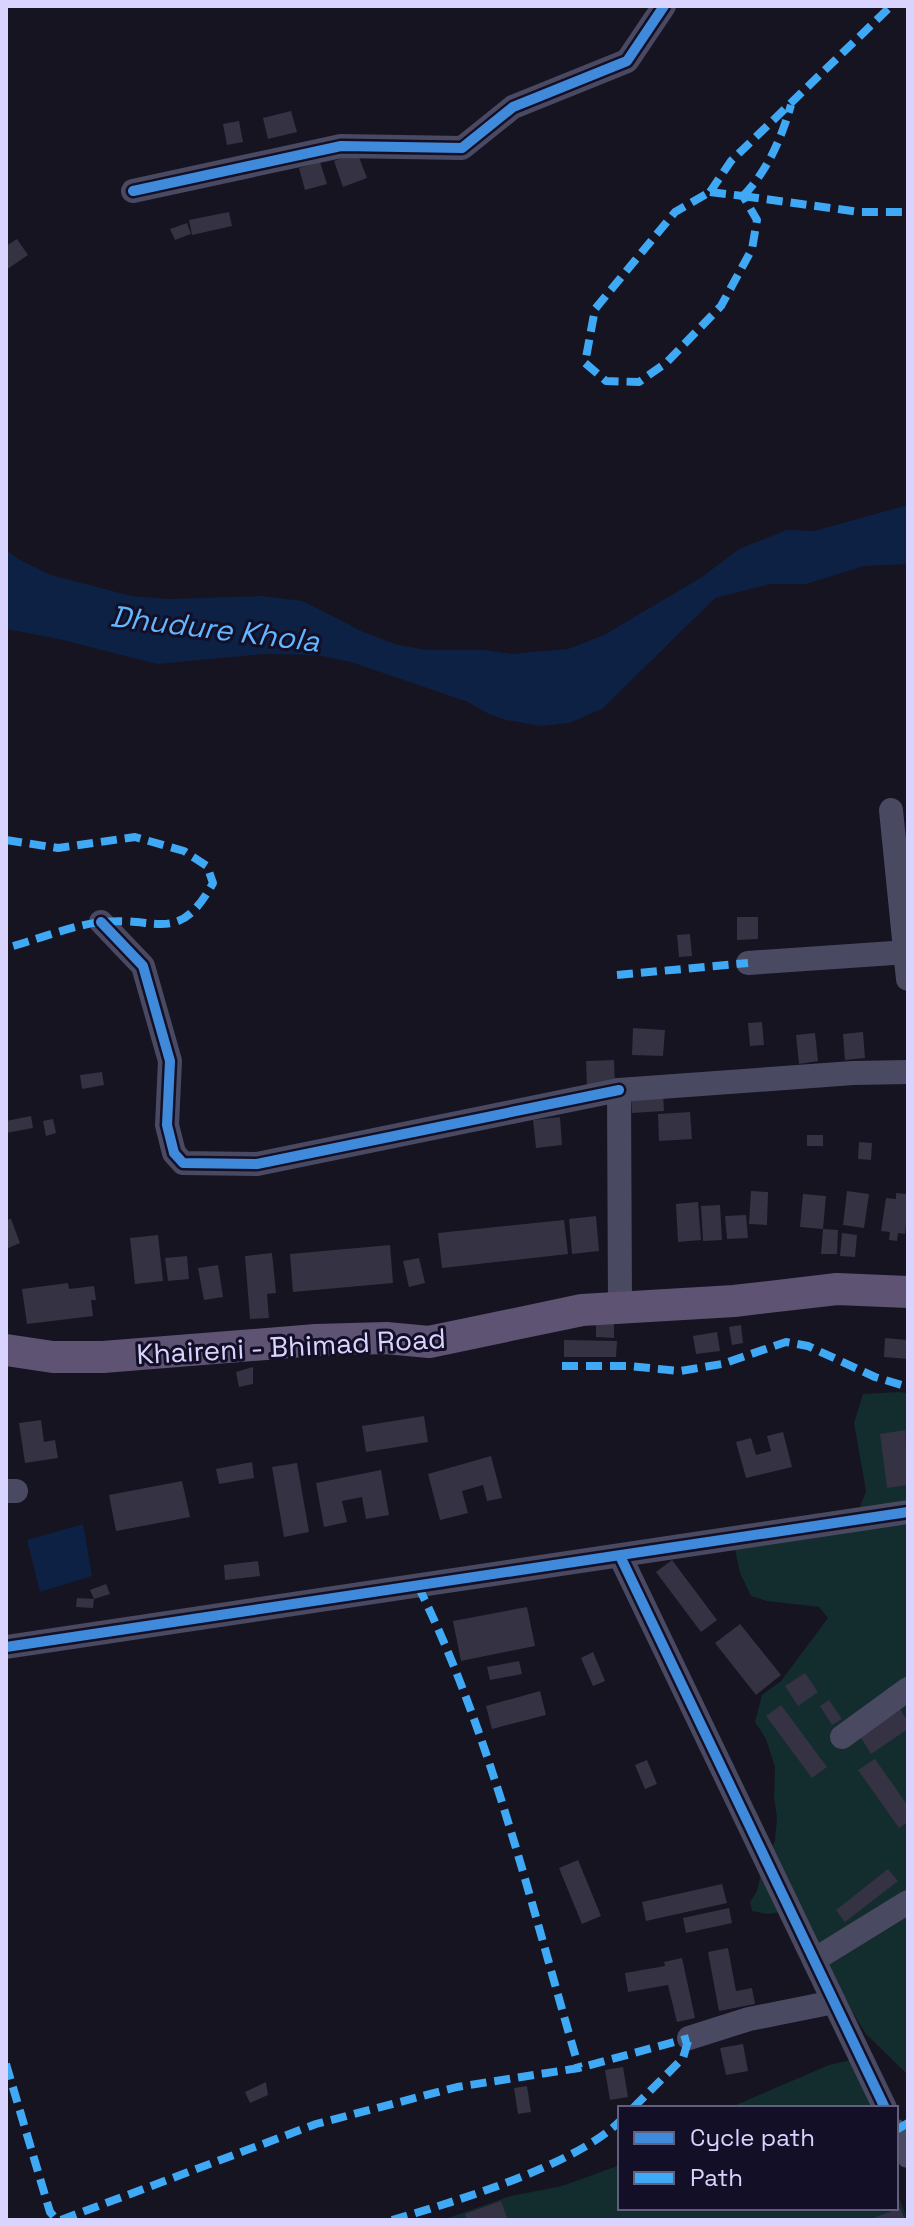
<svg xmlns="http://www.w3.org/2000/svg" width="914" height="2226" viewBox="0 0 914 2226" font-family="'Space Grotesk',sans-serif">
  <rect width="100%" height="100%" fill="#161421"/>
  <g fill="#132c2d">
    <polygon points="898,1392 908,1393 908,2075 866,2034 815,1951 782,1912 767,1914 752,1911 750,1902 757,1891 762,1869 775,1841 777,1818 774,1797 775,1767 766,1739 755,1722 762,1695 781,1681 828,1618 819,1607 767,1601 751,1596 740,1573 735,1549 859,1510 866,1491 854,1423 863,1394"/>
    <polygon points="851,2060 874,2108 729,2108 829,2065"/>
    <polygon points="620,2165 620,2208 896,2208 896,2191 908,2220 442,2220 511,2196 562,2186"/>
  </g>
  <g fill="#0d2144">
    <polygon points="908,505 908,564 864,566 806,584 770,584 715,598 602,709 569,723 541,726 506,720 489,714 468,702 351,662 317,655 264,654 157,664 59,639 6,629 6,549 18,559 51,575 131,596 168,599 261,596 303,601 363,632 398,645 427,650 484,650 511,654 568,649 604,635 702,577 739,549 787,530 814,531"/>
    <polygon points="83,1524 92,1576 40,1592 27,1540"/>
  </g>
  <g fill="#343243">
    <polygon points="291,111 297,132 268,139 263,118"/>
    <polygon points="239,121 243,142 227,145 223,124"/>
    <polygon points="357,152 367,178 343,187 334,161"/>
    <polygon points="320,162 327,184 305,190 299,168"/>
    <polygon points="229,212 232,226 192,235 189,220"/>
    <polygon points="187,223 191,234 175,240 170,229"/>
    <polygon points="17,239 28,255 6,270 6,246"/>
    <polygon points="737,917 758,917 758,939 737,940"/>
    <polygon points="690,934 692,956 679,957 677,935"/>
    <polygon points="762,1022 764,1045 750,1046 748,1023"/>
    <polygon points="633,1028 665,1030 663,1056 632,1055"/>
    <polygon points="863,1032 865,1058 845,1060 843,1034"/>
    <polygon points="815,1033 818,1061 799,1064 796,1035"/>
    <polygon points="614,1060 615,1087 587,1088 586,1061"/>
    <polygon points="102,1072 104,1085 82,1089 80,1075"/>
    <polygon points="663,1092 664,1111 632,1113 631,1095"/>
    <polygon points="690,1112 692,1139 659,1141 658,1114"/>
    <polygon points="31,1116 33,1128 6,1133 6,1121"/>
    <polygon points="560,1117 562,1145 536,1148 533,1120"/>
    <polygon points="53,1119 56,1133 46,1136 43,1121"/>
    <rect x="807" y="1135" width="16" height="11"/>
    <polygon points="859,1142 872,1143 871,1160 858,1159"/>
    <polygon points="751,1191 768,1192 767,1225 749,1224"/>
    <polygon points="847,1191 869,1194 864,1228 843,1225"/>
    <polygon points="896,1193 906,1194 906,1201 908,1201 905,1234 898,1233 897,1241 889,1240 890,1232 881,1231 886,1198 896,1199"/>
    <polygon points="803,1194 826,1196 823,1229 800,1227"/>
    <polygon points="698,1202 701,1240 678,1242 676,1204"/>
    <polygon points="720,1205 722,1240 703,1241 701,1206"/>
    <polygon points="746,1215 748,1238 727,1239 725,1216"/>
    <polygon points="596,1216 599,1251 572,1254 569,1219"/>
    <polygon points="11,1219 20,1243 6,1249 6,1220"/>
    <polygon points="564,1220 568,1254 442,1268 438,1233"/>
    <polygon points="823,1229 838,1230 837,1254 821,1254"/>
    <polygon points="842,1233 857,1235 855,1257 840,1256"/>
    <polygon points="158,1235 163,1281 135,1284 130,1238"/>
    <polygon points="390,1245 393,1283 293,1292 290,1254"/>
    <polygon points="272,1253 276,1293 267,1294 269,1318 250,1319 245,1256"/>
    <polygon points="187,1256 189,1279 168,1281 165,1258"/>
    <polygon points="419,1258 425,1283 409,1287 403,1261"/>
    <polygon points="218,1265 223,1297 204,1300 198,1268"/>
    <polygon points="68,1283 69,1289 94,1286 96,1300 91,1300 93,1316 27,1324 22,1289"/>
    <polygon points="596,1323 614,1324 614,1338 596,1337"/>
    <polygon points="741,1325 743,1343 732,1345 729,1327"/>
    <polygon points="717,1332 720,1351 696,1354 693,1336"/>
    <polygon points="885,1338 908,1340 908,1359 884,1357"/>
    <polygon points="564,1340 617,1341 616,1357 564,1357"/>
    <polygon points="253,1367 253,1384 239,1387 236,1372"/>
    <polygon points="424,1416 428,1442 366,1452 362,1426"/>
    <polygon points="41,1420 44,1442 55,1440 58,1458 25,1463 19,1423"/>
    <polygon points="905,1430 908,1485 887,1488 880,1434"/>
    <polygon points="783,1432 792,1467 746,1478 736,1442 751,1438 756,1455 771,1451 767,1436"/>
    <polygon points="491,1456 502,1498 487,1501 483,1485 462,1491 468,1513 440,1520 428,1474"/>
    <polygon points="252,1462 254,1478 219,1484 216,1469"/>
    <polygon points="297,1463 309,1532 284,1537 272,1467"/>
    <polygon points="381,1470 389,1515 366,1519 362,1497 342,1501 347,1522 324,1527 316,1483"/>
    <polygon points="182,1481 190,1517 116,1531 109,1495"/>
    <polygon points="672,1560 717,1620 701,1632 656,1572"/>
    <polygon points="258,1561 260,1576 225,1580 224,1565"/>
    <polygon points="106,1584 110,1594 94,1599 93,1608 76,1607 77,1598 94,1599 90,1590"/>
    <polygon points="527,1607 535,1646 461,1661 453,1621"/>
    <polygon points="740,1624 781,1675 756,1695 715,1643"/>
    <polygon points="593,1652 605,1681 593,1686 581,1658"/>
    <polygon points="519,1661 522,1674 490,1680 487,1667"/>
    <polygon points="805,1673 818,1692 798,1706 785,1686"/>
    <polygon points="540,1691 546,1715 492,1729 486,1706"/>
    <polygon points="829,1700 842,1719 832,1725 820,1706"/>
    <polygon points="781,1705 827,1767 812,1778 766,1716"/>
    <polygon points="900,1709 908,1722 908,1729 871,1754 860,1736"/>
    <polygon points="875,1759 908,1806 908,1822 899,1828 858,1770"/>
    <polygon points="647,1760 657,1784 645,1789 635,1765"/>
    <polygon points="578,1860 601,1916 582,1924 559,1868"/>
    <polygon points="888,1869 898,1881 845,1922 836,1910"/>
    <polygon points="722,1884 727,1903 646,1921 642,1902"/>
    <polygon points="729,1908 732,1923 686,1933 683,1918"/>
    <polygon points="728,1948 736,1991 752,1988 755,2004 719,2011 708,1952"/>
    <polygon points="682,1958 695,2018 677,2022 668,1985 628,1992 625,1973 665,1966 664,1962"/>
    <polygon points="743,2044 748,2071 726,2075 720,2048"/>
    <polygon points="623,2067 628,2097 610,2100 605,2070"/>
    <polygon points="266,2082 268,2095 250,2103 245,2092"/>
    <polygon points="527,2086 531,2112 518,2114 514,2088"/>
    <polygon points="501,2201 507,2218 467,2220 465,2214"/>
    <polygon points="900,2208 905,2220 868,2220"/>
  </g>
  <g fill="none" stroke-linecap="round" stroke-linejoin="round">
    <g stroke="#4a4962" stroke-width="24">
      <polyline points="133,191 341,146 462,148 513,107 627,61 664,6"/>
      <polyline points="891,810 908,979"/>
      <polyline points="101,922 143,966 170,1061 167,1125 174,1153 183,1163 257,1164 619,1090"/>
      <polyline points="748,963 908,952"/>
      <polyline points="620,1306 619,1090 853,1073 908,1072"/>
      <polyline points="6,1491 16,1491"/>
      <polyline points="620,1556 885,2108"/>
      <polyline points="6,1647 908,1512"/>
      <polyline points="842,1737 908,1689"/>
      <polyline points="814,1960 908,1902"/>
      <polyline points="689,2038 749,2019 834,2002"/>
      <polyline points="896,2131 908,2156"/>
    </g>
    <polyline stroke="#5e5373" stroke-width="32" points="6,1350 53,1357 103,1357 316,1340 386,1338 429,1342 582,1310 734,1301 837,1289 908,1292"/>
    <g stroke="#3fa9f5" stroke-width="8" stroke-dasharray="16 8" stroke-linecap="butt">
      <polygon points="710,192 743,196 757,220 752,249 721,306 666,363 639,382 606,381 585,363 595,309 675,212"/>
      <polyline points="710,192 731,161 891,6"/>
      <polyline points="743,196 860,212 908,212"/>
      <path d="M743,196C768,170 781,139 791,105"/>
      <path d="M6,840L58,848L135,837L184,851L207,866L213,883C178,946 158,916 102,922C76,924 33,941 6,948"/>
      <polyline points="617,975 748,963"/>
      <polyline points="562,1366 628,1366 680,1371 722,1364 786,1342 808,1346 875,1377 908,1387"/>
      <path d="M418,1586C491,1733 532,1909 579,2068"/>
      <polyline points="6,2064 50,2212 57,2220"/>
      <polyline points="633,2108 683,2058 689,2038"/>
      <polyline points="896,2130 908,2123"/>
      <polyline points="61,2220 316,2124 457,2087 579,2068 689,2038"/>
      <path d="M392,2220C454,2202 576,2165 620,2121"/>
    </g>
    <g stroke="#130f26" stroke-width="15">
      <g id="cycleway">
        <polyline points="133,191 341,146 462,148 513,107 627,61 664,6"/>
        <polyline points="101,922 143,966 170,1061 167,1125 174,1153 183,1163 257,1164 619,1090"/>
        <polyline points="620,1556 885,2108"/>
        <polyline points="6,1647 908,1512"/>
      </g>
    </g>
    <use href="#cycleway" stroke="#408adc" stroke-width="10"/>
  </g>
  <g text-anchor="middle" stroke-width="6" stroke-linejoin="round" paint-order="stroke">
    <g font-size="28" fill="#d9d4ff" stroke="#130f26">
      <text transform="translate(291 1346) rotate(-3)" y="10">Khaireni - Bhimad Road</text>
    </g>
    <g font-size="30" font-style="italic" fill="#62b6ff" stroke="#130f26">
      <text transform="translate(215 629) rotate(7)" y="10">Dhudure Khola</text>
    </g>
  </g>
  <rect width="914" height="2226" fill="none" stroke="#d9d4ff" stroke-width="16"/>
  <rect x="618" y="2106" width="280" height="104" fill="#130f26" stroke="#625e7d" stroke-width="2"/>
  <rect x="634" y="2132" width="40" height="12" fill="#408adc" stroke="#625e7d" stroke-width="2"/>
  <text x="690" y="2146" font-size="24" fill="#d9d4ff">Cycle path</text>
  <rect x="634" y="2172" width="40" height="12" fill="#3fa9f5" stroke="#625e7d" stroke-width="2"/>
  <text x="690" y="2186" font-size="24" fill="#d9d4ff">Path</text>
</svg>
